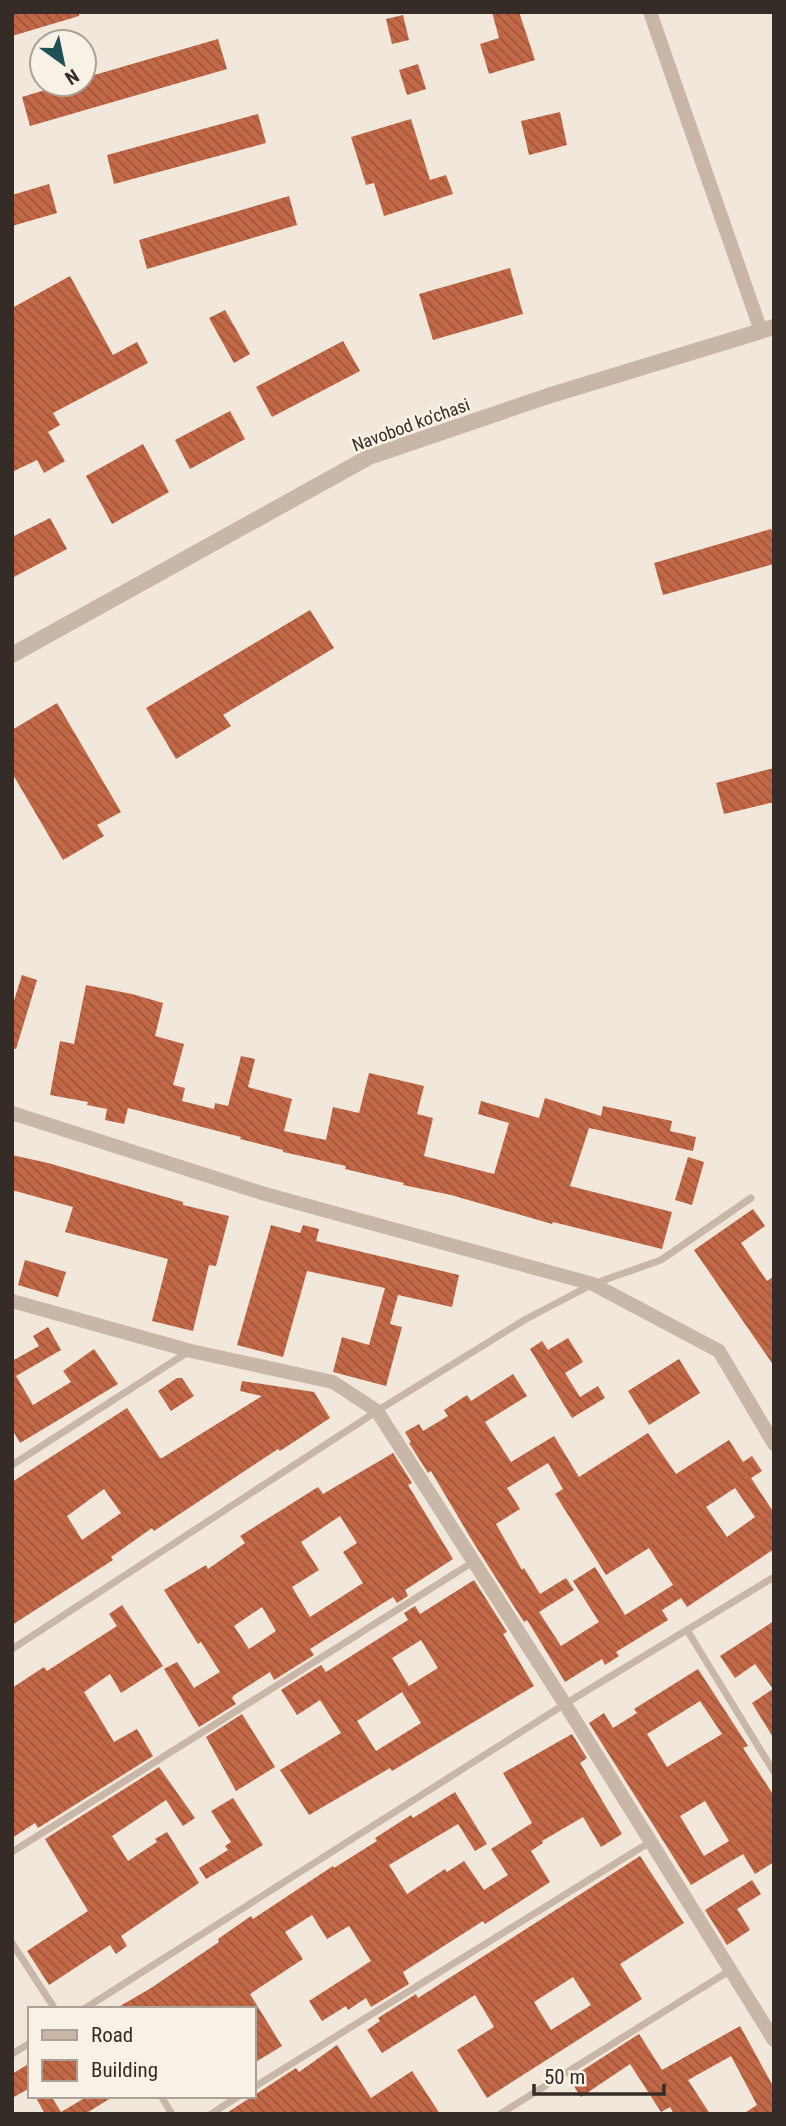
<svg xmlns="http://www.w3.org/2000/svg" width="786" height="2126" viewBox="0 0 786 2126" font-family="'Roboto Condensed',sans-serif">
  <defs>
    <pattern id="building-back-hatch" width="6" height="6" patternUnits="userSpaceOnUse" patternTransform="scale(1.75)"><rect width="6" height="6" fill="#c26847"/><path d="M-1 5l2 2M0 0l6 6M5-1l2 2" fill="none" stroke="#9e563b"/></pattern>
  </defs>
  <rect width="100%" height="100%" fill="#f1e7da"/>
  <g fill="url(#building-back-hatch)" fill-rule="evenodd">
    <polygon points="12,12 79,12 79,16 12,36"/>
    <polygon points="492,12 519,12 535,60 489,74 480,44 499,38"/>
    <polygon points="403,15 409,40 392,44 386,19"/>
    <polygon points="218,39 227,69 30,126 22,97 65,84 84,84 84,78"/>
    <polygon points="418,64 426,89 407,95 399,70"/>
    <polygon points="560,112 567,145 529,155 521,121"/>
    <polygon points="258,114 266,143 114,184 107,155"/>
    <polygon points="411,119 430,180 446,175 453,194 384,216 374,183 366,185 351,137"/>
    <polygon points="49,184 57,213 12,226 12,195"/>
    <polygon points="289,196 297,225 147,269 139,240"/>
    <polygon points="510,268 523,314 433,340 419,294"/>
    <polygon points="70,276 113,355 137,342 148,363 53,413 60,425 48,432 65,461 44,473 37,460 12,472 12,308"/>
    <polygon points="225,310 250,354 234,363 209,318"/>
    <polygon points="343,341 360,371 272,417 256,387"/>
    <polygon points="230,411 245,439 190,469 175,440"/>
    <polygon points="143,444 169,492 112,524 86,476"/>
    <polygon points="50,518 67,549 12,578 12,537"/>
    <polygon points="771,529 774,537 774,564 663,595 654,563"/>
    <polygon points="310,610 334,648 223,715 231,726 176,759 146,708"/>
    <polygon points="57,703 121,812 97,825 104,836 63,860 12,773 12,730"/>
    <polygon points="774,768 774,802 724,814 716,783"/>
    <polygon points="22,975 37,980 16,1049 12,1048 12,1007"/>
    <polygon points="86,985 132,994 163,1003 155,1036 184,1044 173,1085 185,1088 182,1101 214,1109 215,1103 228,1106 241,1056 255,1059 248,1087 292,1099 284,1131 326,1140 333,1107 359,1113 369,1073 424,1086 417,1114 433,1118 424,1156 494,1174 509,1123 478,1114 481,1101 539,1118 545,1098 601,1116 603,1106 672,1121 670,1131 696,1137 693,1151 589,1128 570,1186 672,1212 662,1249 553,1222 552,1224 451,1195 403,1185 404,1183 345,1169 346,1166 283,1152 283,1150 240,1139 241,1137 128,1108 124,1124 105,1120 107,1109 87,1105 88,1102 50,1095 60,1041 74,1044"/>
    <polygon points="12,1155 48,1163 183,1202 183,1205 229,1216 216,1266 209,1265 193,1331 152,1321 168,1259 65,1232 73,1207 12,1190"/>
    <polygon points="688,1157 704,1162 692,1205 675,1200"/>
    <polygon points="753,1209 765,1226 741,1243 767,1281 774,1276 774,1366 694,1250"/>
    <polygon points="271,1225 300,1233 303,1225 319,1229 316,1241 459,1275 452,1307 398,1295 390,1324 402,1327 386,1386 333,1372 342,1337 369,1345 385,1288 307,1271 283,1357 237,1345"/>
    <polygon points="25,1260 66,1272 58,1297 18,1285"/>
    <polygon points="48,1327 61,1350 16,1376 33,1405 71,1382 63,1371 94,1349 118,1384 20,1443 12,1429 12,1361 39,1346 33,1336"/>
    <polygon points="568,1338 583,1362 565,1373 580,1397 598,1386 605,1398 572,1418 530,1349 542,1341 548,1350"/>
    <polygon points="679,1359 700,1393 649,1425 628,1391"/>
    <path d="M513,1374L527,1396L485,1422L511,1462L554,1436L579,1477L648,1433L676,1474L729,1440L743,1462L752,1456L762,1471L751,1478L774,1513V1549L687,1607L681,1598L662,1610L668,1620L616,1652L619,1656L605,1665L602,1659L565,1682L527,1620L524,1622L473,1542L431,1471L428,1473L409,1443L411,1442L405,1432L419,1424L423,1431L448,1416L444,1410L467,1395L471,1401ZM548,1463L563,1489L555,1494L606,1575L649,1548L673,1585L625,1615L595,1567L573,1581L599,1622L561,1646L539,1612L574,1590L566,1578L540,1594L524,1568L522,1570L496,1524L520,1509L507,1488ZM735,1488L755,1517L727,1537L706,1507Z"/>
    <polygon points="177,1378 182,1378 194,1396 171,1411 158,1391"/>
    <path d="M242,1381L314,1392L330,1418L280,1451L278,1449L154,1531L152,1528L111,1557L113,1560L12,1625V1482L127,1408L160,1458H162L262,1396L240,1391ZM104,1489L121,1513L82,1540L67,1516Z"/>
    <path d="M393,1453L412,1483L408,1485L453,1559L405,1590L408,1596L397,1603L393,1597L310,1649L314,1655L274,1680L270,1672L234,1695L232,1698L236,1704L199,1727L164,1669L177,1662L194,1688L220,1672L201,1642L198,1644L164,1590L206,1565L208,1569L245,1543L240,1536L318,1487L323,1494ZM340,1516L357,1543L343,1552L363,1583L310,1617L292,1587L319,1570L301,1542ZM262,1607L276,1631L249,1649L234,1626Z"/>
    <path d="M474,1580L507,1632L503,1634L534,1686L392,1771L390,1768L309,1815L280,1770L341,1733L320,1700L297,1715L281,1690L321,1665L326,1672L408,1620L404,1613L415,1606L420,1614ZM421,1640L438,1668L409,1686L392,1658ZM402,1692L421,1723L376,1751L357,1721Z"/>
    <polygon points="122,1605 163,1666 121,1693 110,1674 84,1692 114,1742 137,1729 153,1756 38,1828 35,1823 12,1838 12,1688 44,1667 47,1671 117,1626 109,1614"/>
    <polygon points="774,1621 774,1739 752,1703 773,1689 755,1664 735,1678 720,1656"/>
    <path d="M698,1669L748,1746L743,1748L774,1796V1862L755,1874L743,1854L691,1885L589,1723L604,1713L613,1728L637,1713L634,1709ZM700,1701L722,1734L667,1767L647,1734ZM705,1801L729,1841L704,1856L680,1816Z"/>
    <polygon points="242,1714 275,1767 236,1791 206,1737"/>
    <polygon points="572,1734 587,1758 580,1763 622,1834 601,1847 583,1817 542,1841 543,1843 531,1851 550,1882 485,1924 483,1921 403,1972 409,1984 371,2007 366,1998 348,2010 346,2006 322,2021 309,2001 371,1961 349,1926 327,1939 312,1915 285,1932 303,1959 250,1994 282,2046 254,2063 254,2009 115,2009 151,1988 219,1942 218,1939 251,1916 253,1919 333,1866 334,1868 377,1841 375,1838 411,1815 413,1818 455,1792 487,1844 475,1851 458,1824 389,1865 407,1894 445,1869 447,1872 464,1861 484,1890 508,1875 491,1849 532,1823 503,1773"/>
    <polygon points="159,1767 195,1818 183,1826 166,1800 112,1836 128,1861 157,1842 155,1839 167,1832 199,1883 121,1936 127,1946 116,1954 110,1945 49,1985 27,1951 88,1911 45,1839"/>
    <polygon points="233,1798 263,1845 206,1879 199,1868 228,1850 225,1846 231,1842 211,1811"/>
    <path d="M640,1856L684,1923L620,1964L642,1999L487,2098L457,2050L494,2027L475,1995L382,2053L367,2030L380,2021L378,2018L416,1994L418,1998ZM573,1977L591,2005L551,2030L534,2002Z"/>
    <polygon points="752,1880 761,1894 737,1909 750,1930 727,1945 705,1910"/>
    <polygon points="740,2026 774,2088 774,2114 743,2114 757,2105 731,2056 688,2080 710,2114 674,2114 670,2107 661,2112 630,2064 581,2097 569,2079 639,2034 662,2070"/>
    <polygon points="337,2045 371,2098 412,2071 440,2114 225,2114 296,2068 299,2072"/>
    <polygon points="30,2063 30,2088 12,2098 12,2074"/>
    <polygon points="35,2096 51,2096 61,2112 88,2096 114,2096 85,2114 45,2114"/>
  </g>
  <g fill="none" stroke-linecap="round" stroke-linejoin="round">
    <g stroke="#c8b7a7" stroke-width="7">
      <polyline points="12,1465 188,1352"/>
      <polyline points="687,1630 774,1772"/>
      <polyline points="12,1649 377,1411 526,1319 593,1284 661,1260 751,1198"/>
      <polyline points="12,1852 473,1562"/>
      <polyline points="12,1943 55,2009"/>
      <polyline points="84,2009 565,1704 774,1577"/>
      <polyline points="12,2054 30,2043"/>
      <polyline points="254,2087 650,1842"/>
      <polyline points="161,2096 172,2114"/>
      <polyline points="211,2114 239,2096"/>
      <polyline points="500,2114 729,1971"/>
    </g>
    <g stroke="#c8b7a7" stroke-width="14">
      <polyline points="650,12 761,331"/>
      <polyline points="12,1113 265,1194 593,1284 719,1351 774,1444"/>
      <polyline points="12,1301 191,1351 333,1382 377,1411 565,1704 774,2040"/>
    </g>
    <polyline stroke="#c8b7a7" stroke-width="16" points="12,655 369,457 548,396 774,327"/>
  </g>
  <g text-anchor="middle" stroke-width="5" stroke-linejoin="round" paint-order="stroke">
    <g font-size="18" fill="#352c27" stroke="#f8f1e6">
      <text transform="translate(411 425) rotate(-20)" y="6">Navobod ko'chasi</text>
    </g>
  </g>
  <rect width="786" height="2126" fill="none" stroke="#352c27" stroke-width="28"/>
  <rect x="28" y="2007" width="228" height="91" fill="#f8f1e6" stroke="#aaa29a" stroke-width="2"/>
  <rect x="42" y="2030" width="35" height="10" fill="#c8b7a7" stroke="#aaa29a" stroke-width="2"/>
  <text x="91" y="2042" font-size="21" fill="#352c27">Road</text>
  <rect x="42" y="2060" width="35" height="21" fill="url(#building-back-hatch)" stroke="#aaa29a" stroke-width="2"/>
  <text x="91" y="2077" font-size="21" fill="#352c27">Building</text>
  <g transform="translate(63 63) rotate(147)"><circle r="33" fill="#f8f1e6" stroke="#aaa29a" stroke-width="2"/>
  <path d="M0-5L12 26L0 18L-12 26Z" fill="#1e5055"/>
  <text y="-10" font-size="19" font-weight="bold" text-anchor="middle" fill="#352c27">N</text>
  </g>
  <path d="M534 2084v10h130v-10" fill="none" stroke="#352c27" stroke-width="3.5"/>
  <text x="544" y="2084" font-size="21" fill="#352c27" stroke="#f8f1e6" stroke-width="5" paint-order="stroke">50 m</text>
</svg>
